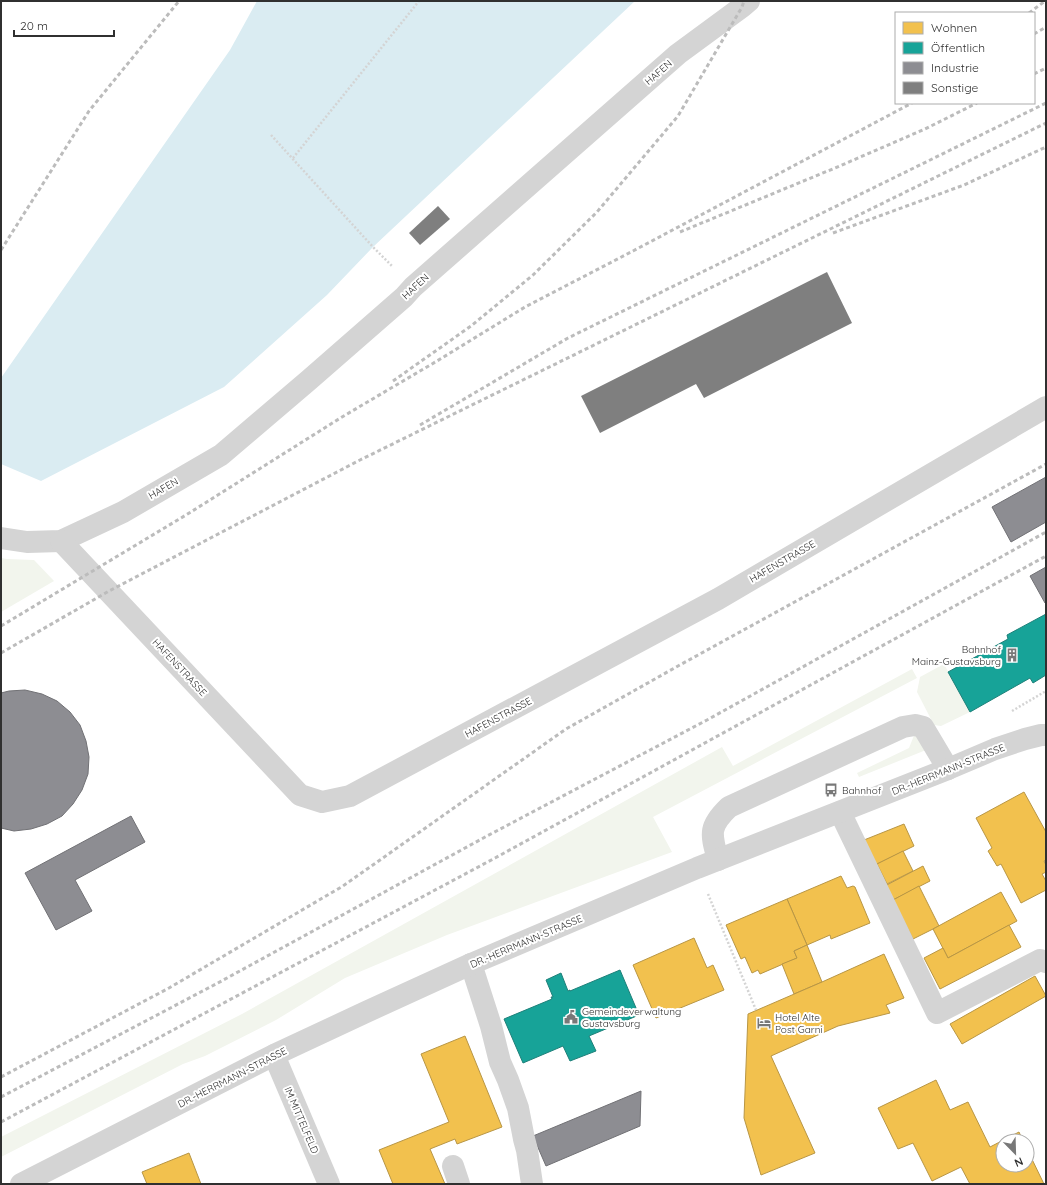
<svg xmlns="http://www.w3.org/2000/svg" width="1047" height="1185" viewBox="0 0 1047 1185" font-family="Quicksand,sans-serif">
  <rect width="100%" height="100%" fill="#fff"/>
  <g fill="#f2f5ed">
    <polygon points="1,558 7,559 34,560 54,581 1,612"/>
    <polygon points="944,664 970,712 941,726 934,725 917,692 920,677"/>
    <polygon points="912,669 917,678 653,817 672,852 447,935 345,978 276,1020 205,1056 183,1064 1,1157 1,1137 242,1014 722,747 733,766"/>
    <polygon points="915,733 926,750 859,777 857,773 909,748"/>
  </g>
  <polygon fill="#daecf2" points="257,1 635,1 373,247 327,295 224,387 41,481 1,464 1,378 230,50"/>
  <g fill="#f2c14e" stroke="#b89645">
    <polygon points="1024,792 1046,832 1046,860 1044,861 1046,865 1046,872 1042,874 1046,881 1046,890 1021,903 1001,864 997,866 988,851 992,848 976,818"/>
    <polygon points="904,824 914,846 875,865 864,840"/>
    <polygon points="903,851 913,871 887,884 877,864"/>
    <polygon points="923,866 930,881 893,900 883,887"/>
    <polygon points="841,876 847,888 853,886 855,887 870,923 831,939 830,935 807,945 787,899"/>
    <polygon points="919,886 939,926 913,939 893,900"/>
    <polygon points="1001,892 1017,921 948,958 933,929"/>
    <polygon points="787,899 807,945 794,951 797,958 760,974 758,970 752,973 745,957 741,959 726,925"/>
    <polygon points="1009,925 1021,947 940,989 924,958 943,948 948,958"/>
    <polygon points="694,938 707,968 713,965 724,990 656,1018 633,965"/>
    <polygon points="807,945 822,982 794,994 782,964 797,958 794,951"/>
    <polygon points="884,954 904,998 886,1005 890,1013 838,1026 771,1056 815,1153 761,1175 744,1118 748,1014 822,982"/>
    <polygon points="1035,976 1046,996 962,1044 950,1024"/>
    <polygon points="465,1036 502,1127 457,1144 455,1139 430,1149 445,1184 393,1184 379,1150 449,1122 421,1054"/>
    <polygon points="936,1080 950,1110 968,1102 990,1147 1019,1132 1023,1141 1003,1141 1003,1165 1027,1165 1027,1149 1044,1184 970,1184 961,1167 932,1181 913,1143 898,1149 878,1108"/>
    <polygon points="189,1153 201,1184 147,1184 142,1172"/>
  </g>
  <g fill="#17a398" stroke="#1e8079">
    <polygon points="1046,614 1046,675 1033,683 1030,678 970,712 948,672 1008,639 1007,635"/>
    <polygon points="620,970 639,1015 589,1036 596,1051 570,1061 563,1046 523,1063 504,1019 552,999 551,997 553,997 546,980 561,973 568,991 570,990 570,991"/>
  </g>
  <g fill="#8d8d92" stroke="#717175">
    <polygon points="1046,477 1046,522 1011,542 992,507"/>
    <polygon points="1046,567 1046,603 1045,603 1030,576"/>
    <polygon points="25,690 42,694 57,701 70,712 80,725 86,741 89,757 88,774 82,790 73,804 62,816 47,824 31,829 14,831 1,828 1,693 9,691"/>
    <polygon points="131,816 145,842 75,880 92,911 56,930 25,873"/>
    <polygon points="641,1091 640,1126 546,1166 533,1136"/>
  </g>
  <g fill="#7f7f7f">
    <polygon points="438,206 450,219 420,245 409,233"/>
    <polygon points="827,272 852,323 704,398 696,384 600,433 581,396"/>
  </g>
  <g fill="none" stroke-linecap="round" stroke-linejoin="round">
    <g stroke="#d4d4d4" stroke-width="2.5" stroke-dasharray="2 2" stroke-linecap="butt">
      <polyline points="271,135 373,247 393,267"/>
      <polyline points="293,158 419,1"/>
      <polyline points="1012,711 1046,691"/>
      <polyline points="708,894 756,1010"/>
    </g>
    <g stroke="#d4d4d4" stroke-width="22">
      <polyline points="1,538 27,542 61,541 123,512 221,455 309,380 404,297 413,287 678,54 742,7 749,1"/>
      <polyline points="61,541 300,795 322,802 350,796 718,599 1046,407"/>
      <polyline points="840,812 937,1013 1040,960 1046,962"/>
      <path d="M718,860C711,834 708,827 729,807L903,727L915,725L923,727L948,769"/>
      <polyline points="471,964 491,1026 500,1062 508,1080 518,1108 524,1139 527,1150 532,1184"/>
      <polyline points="274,1055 329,1184"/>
      <polyline points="453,1166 459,1184"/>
      <polyline points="21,1184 274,1055 366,1012 471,964 697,868 948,769 995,749 1025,739 1041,735 1046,735"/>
    </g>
    <g stroke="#bcbcbc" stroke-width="3" stroke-dasharray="4 3" stroke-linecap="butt">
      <polyline points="1029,13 1045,1"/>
      <polyline points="1034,34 1046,27"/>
      <polyline points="1034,74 1046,68"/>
      <polyline points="680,232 835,168 925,129 977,103"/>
      <polyline points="833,233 964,185 1046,147"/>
      <polyline points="1,250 89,111 179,1"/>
      <polyline points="393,381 471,326 533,275 597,212 678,116 742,7 744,1"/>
      <polyline points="420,425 568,338 1046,103"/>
      <polyline points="1,626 186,515 342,417 437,361 525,307 633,251 912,103"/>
      <polyline points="1,653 109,591 360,460 1046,123"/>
      <polyline points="1,1077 169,988 343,886 566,729 678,666 1046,464"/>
      <polyline points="1,1097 216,984 487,836 707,720 1046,532"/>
      <polyline points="1,1122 495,858 1046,556"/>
    </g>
  </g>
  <defs>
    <g id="building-bare" transform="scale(1.08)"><path d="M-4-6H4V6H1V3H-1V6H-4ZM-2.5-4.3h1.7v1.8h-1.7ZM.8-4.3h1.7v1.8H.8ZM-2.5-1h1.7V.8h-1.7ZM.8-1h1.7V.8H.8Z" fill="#787878" stroke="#fff" stroke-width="2.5" paint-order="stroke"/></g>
    <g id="bus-bare" transform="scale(1.08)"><path d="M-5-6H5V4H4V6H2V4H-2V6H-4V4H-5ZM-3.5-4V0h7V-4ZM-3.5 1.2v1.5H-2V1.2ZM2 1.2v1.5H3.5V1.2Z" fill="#787878" stroke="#fff" stroke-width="2.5" paint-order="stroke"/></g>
    <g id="civic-bare" transform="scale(1.08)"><path d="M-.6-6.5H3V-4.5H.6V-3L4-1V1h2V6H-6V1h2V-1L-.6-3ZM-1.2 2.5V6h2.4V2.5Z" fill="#787878" stroke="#fff" stroke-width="2.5" paint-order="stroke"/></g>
    <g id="hotel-bare" transform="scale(1.08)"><path d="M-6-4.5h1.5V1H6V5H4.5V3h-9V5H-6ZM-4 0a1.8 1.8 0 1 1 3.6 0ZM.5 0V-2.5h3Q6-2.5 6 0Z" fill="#787878" stroke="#fff" stroke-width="2.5" paint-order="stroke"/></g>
  </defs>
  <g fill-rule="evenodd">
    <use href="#building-bare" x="1012" y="655"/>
    <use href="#bus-bare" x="831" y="790"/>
    <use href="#civic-bare" x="571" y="1017"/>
    <use href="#hotel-bare" x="764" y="1023"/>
  </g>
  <g text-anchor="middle" stroke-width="4" stroke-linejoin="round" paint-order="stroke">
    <g font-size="10" fill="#303030" stroke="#fff">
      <text transform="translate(658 72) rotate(-41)" y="4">HAFEN</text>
      <text transform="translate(415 286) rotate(-43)" y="4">HAFEN</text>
      <text transform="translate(163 488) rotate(-30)" y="4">HAFEN</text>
      <text transform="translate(782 561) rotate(-30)" y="4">HAFENSTRASSE</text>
      <text transform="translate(180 667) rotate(47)" y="4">HAFENSTRASSE</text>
      <text transform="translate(498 717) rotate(-28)" y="4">HAFENSTRASSE</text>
      <text transform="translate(948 769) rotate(-22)" y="4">DR.-HERRMANN-STRASSE</text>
      <text transform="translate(526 941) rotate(-23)" y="4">DR.-HERRMANN-STRASSE</text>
      <text transform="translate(232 1077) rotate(-27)" y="4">DR.-HERRMANN-STRASSE</text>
      <text transform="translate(302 1120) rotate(67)" y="4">IM MITTELFELD</text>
    </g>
    <g font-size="10" fill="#303030" stroke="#fff" text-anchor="start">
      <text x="1001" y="653" text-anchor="end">Bahnhof<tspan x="1001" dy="12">Mainz-Gustavsburg</tspan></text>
      <text x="842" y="794">Bahnhof</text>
      <text x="582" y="1015">Gemeindeverwaltung<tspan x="582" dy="12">Gustavsburg</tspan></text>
      <text x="775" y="1021">Hotel Alte<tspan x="775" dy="12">Post Garni</tspan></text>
    </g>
  </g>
  <rect width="1047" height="1185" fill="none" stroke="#303030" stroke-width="4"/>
  <rect x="895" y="12" width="140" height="92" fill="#ffffff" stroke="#acacac"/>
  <rect x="903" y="22" width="20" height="12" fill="#f2c14e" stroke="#acacac"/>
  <text x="931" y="32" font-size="12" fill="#303030">Wohnen</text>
  <rect x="903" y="42" width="20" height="12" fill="#17a398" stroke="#acacac"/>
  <text x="931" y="52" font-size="12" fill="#303030">Öffentlich</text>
  <rect x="903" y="62" width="20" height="12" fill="#8d8d92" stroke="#acacac"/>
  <text x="931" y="72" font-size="12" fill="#303030">Industrie</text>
  <rect x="903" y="82" width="20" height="12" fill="#7f7f7f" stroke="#acacac"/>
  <text x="931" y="92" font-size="12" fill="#303030">Sonstige</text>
  <g transform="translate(1015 1153) rotate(157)"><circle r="19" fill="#ffffff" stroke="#acacac"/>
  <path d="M0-3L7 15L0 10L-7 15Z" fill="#787878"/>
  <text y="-6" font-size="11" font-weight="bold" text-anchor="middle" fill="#303030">N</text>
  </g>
  <path d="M14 30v6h100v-6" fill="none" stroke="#303030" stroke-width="2"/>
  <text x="20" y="30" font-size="12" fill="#303030" stroke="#ffffff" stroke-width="3" paint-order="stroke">20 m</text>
</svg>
